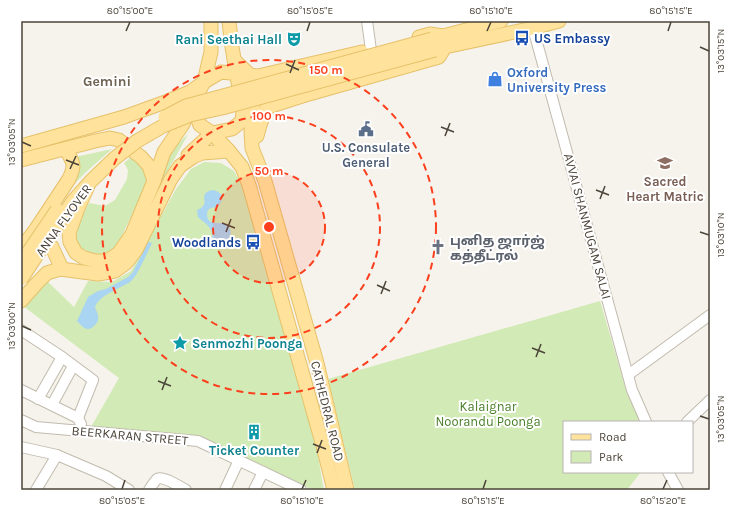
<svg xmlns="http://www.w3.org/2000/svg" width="731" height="511" viewBox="0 0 731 511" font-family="Karla,'Noto Sans Tamil',sans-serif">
  <rect width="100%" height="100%" fill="#f6f3ec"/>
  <g fill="#d2eab5">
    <polygon points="192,127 160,185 157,186 164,158 189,133"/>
    <polygon points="112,149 86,172 74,184 78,169 75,157"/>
    <path d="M130,158L146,166L149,179L115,250L106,255L94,256L84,252L76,243C76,225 81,218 89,203L105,206L115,200L127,179L128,170L124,163Z"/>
    <polygon points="204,162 221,163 234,171 248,196 318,455 323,486 325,490 313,490 199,437 91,427 119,378 23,306 46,280 74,307 88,281 112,282 131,271 176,189 191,169"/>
    <polygon points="600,301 627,393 640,422 564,422 564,472 641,472 627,490 355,490 328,379"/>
  </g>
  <g fill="#a9d4f2">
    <path d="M213,190C223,192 225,200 217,207C212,208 207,207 207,215C208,228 223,219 229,227C235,236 224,247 215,241C211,238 213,234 211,230C208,224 202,221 198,217L197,210C199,209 202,208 203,206C208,201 198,193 213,190Z"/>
    <path d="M148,242L152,243C147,253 137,277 130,282C120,288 96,297 95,308C99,315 100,321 94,326C92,328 90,329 88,329C84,329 80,324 77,321L88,297L98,291L106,289L128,277L133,272Z"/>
  </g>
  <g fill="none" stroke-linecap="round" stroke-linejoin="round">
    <g stroke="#c2bbae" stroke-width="12">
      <g id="minor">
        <polyline points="367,21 371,50"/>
        <polyline points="533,28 632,390 646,422"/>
        <polyline points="21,330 62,357 93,380 78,418"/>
        <polyline points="628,375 710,315"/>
        <polyline points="21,390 78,418 81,424"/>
        <polyline points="38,399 62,357"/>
        <polyline points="52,405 73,366"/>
        <polyline points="21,420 36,427 70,430 85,431 198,441 301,490"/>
        <polyline points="687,422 710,400"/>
        <polyline points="21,447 57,455 106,476 129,490"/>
        <polyline points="668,472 678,490"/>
        <polyline points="36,490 57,455"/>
        <path d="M149,490C151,487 154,482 157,479C162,475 181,487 186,490"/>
        <polyline points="225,490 239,460"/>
        <polyline points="254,490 263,472"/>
      </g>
    </g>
    <g stroke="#e6c16a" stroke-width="15">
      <g id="major">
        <polyline points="211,21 211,52 204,82 192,104 200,125 212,133 229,151 242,167 249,185 323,446 334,490"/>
        <polyline points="419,37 430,34 443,36"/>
        <polyline points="435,38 501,21"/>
        <polyline points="437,50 445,47 533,28 559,21"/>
        <polyline points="234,60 250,75 253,98 253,114 251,131 252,148 265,181 317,363 347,490"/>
        <polyline points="257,136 260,125 266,109 271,106 302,96 439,57 445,47"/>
        <polyline points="21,146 124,117 168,101 190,92 204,82 221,72 258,76 362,52"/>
        <polyline points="188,155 212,133 232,129 242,121 243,111 232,47 229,21"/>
        <polyline points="21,160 95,141 110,138 119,140 129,148 141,157 149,166 154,181"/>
        <polyline points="88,186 78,208 69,233 70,242 76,253 84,258 96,261 107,261 119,253 132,234 154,181 164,152 183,124 190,109"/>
        <polyline points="40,233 52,247 62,269"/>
        <path d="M21,249L36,229L69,179C76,164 73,163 66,149"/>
        <polyline points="21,301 37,283 47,273 60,269 98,274 115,271 126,263 136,250 171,179 180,166 193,157 202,153 229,151"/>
      </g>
    </g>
    <use href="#minor" stroke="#fff" stroke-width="10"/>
    <use href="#major" stroke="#ffe39c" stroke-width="13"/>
    <g stroke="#e6c16a" stroke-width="15" stroke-linecap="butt">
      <g id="major-bridge">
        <polyline points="165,117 186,106 432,39"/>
        <polyline points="21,263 57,210"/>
        <polyline points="21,279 73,201 91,181 115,158 137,141 163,126 190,115 222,108 435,50"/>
      </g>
    </g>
    <use href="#major-bridge" stroke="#ffe39c" stroke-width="13"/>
  </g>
  <path fill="none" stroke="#4b4439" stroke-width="1.5" d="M126,31L130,22M307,31L310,22M487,31L491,22M668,31L671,22M700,47L709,51M286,64L299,70M290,73L295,60M441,127L454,132M445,136L450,123M22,142L31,146M66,160L79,165M70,169L76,156M596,190L609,195M600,199L605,186M222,223L235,228M226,232L231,219M700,232L709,235M377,285L390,291M381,294L386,281M22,326L31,330M532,348L545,353M536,357L541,344M158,381L171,386M162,390L167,377M700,416L709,419M313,444L326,449M317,453L322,440M122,489L125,480M302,489L306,480M483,489L486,480M663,489L667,480"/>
  <circle cx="269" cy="227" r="56" fill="#fc3f1d" fill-opacity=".12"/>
  <g fill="none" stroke="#fc3f1d" stroke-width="2" stroke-dasharray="7 5">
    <circle cx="269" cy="227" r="56"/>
    <circle cx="269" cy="227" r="111"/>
    <circle cx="269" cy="227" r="167"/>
  </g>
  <defs>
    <g id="bus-bare" transform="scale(1.2)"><path d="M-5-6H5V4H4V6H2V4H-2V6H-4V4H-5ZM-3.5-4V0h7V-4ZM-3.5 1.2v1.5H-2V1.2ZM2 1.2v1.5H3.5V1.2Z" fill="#1a4fb4" stroke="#fff" stroke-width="2.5" paint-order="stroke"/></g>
    <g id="theatre-bare" transform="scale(1.2)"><path d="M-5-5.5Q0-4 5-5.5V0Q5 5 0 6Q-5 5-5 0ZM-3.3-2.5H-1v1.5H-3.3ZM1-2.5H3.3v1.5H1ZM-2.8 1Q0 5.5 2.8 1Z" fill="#0f9aa8" stroke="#fff" stroke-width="2.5" paint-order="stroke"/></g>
    <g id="shop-bare" transform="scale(1.2)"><path d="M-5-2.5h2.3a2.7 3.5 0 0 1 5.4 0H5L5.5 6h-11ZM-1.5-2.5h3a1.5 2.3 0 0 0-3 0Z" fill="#3f7fe0" stroke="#fff" stroke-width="2.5" paint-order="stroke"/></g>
    <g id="civic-bare" transform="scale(1.2)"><path d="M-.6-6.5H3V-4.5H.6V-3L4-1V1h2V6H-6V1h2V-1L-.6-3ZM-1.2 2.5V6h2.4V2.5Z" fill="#5c6f8a" stroke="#fff" stroke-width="2.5" paint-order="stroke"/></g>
    <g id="school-bare" transform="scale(1.2)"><path d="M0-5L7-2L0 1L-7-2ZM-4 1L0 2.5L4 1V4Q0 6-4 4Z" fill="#8d6e63" stroke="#fff" stroke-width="2.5" paint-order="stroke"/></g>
    <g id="church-bare" transform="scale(1.2)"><path d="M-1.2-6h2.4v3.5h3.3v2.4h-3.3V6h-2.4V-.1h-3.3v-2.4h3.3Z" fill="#6b7280" stroke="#fff" stroke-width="2.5" paint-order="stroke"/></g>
    <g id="sight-bare" transform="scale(1.2)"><path d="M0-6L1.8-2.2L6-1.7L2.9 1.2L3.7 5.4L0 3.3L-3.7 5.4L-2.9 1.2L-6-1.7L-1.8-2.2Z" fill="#0f9aa8" stroke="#fff" stroke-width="2.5" paint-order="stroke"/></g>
    <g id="building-bare" transform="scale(1.2)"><path d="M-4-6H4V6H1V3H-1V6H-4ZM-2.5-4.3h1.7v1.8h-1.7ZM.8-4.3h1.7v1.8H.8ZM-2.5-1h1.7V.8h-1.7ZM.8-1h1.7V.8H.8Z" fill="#0f9aa8" stroke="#fff" stroke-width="2.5" paint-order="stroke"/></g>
  </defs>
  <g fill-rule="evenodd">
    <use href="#bus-bare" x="522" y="38"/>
    <use href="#theatre-bare" x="294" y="39"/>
    <use href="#shop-bare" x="495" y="79"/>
    <use href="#civic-bare" x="366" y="129"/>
    <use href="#school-bare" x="665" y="163"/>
    <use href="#bus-bare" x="253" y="242"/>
    <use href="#church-bare" x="438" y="247"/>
    <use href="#sight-bare" x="180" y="343"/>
    <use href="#building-bare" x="254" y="432"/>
  </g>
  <g text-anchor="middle" stroke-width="4" stroke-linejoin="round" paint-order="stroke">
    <g font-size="13" font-weight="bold" fill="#164399" stroke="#fff" text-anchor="start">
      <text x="534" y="43">US Embassy</text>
      <text x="241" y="247" text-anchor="end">Woodlands</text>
    </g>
    <g font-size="13" font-weight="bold" fill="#0d838f" stroke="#fff" text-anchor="end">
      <text x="282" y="44">Rani Seethai Hall</text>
      <text x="192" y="348" text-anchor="start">Senmozhi Poonga</text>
      <text x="254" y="455" text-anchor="middle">Ticket Counter</text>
    </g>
    <g font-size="13" font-weight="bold" fill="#366cbe" stroke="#fff" text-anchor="start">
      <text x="507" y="77">Oxford<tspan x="507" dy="15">University Press</tspan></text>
    </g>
    <g font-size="13" font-weight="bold" fill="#4e5e75" stroke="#fff">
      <text x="366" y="152">U.S. Consulate<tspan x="366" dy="15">General</tspan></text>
    </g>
    <g font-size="13" font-weight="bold" fill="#785e54" stroke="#fff">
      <text x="665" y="186">Sacred<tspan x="665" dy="15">Heart Matric</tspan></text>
    </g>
    <g font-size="13" fill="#4b4439" stroke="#fff">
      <text transform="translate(63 220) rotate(-54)" y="5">ANNA FLYOVER</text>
      <text transform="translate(588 226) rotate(75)" y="5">AVVAI SHANMUGAM SALAI</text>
      <text transform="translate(328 411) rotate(76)" y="5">CATHEDRAL ROAD</text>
      <text transform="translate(130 435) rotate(5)" y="5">BEERKARAN STREET</text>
    </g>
    <g font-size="13" font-weight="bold" fill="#5b616d" stroke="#fff" text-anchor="start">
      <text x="450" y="245">புனித ஜார்ஜ்<tspan x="450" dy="15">கத்தீட்ரல்</tspan></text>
    </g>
    <g font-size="13" fill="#4a7f2a" stroke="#fff">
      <text x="488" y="411">Kalaignar<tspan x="488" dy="15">Noorandu Poonga</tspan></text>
    </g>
    <g font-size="14" font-weight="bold" fill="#6e6250" stroke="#fff">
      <text x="107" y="86">Gemini</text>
    </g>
  </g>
  <circle cx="269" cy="227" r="6" fill="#fc3f1d" stroke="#fff" stroke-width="2"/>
  <g font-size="12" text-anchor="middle" font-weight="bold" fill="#fc3f1d" stroke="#fff" stroke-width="4" stroke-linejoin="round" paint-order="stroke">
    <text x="326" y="74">150 m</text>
    <text x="269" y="120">100 m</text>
    <text x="269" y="175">50 m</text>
  </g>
  <rect width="731" height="511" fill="none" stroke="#ffffff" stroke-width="44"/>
  <rect x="563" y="421" width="130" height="52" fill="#ffffff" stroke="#b7b4b0"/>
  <rect x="571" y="434" width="20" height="6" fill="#ffe39c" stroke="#b7b4b0"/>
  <text x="599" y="441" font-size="12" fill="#4b4439">Road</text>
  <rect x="571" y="451" width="20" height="12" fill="#d2eab5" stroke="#b7b4b0"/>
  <text x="599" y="461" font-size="12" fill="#4b4439">Park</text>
  <rect x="22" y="22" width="687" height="467" fill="none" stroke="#4b4439" stroke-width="1.5"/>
  <g font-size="10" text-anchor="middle" fill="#4b4439">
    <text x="130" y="14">80°15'00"E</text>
    <text x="310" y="14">80°15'05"E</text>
    <text x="491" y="14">80°15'10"E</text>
    <text x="671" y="14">80°15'15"E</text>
    <text transform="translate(720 51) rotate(-90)" y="4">13°03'15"N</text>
    <text transform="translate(11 142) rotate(-90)" y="4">13°03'05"N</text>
    <text transform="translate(720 235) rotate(-90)" y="4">13°03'10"N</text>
    <text transform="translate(11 326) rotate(-90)" y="4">13°03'00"N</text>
    <text transform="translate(720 419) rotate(-90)" y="4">13°03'05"N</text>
    <text x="122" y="504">80°15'05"E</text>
    <text x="302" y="504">80°15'10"E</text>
    <text x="483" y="504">80°15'15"E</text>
    <text x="663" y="504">80°15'20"E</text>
  </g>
</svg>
